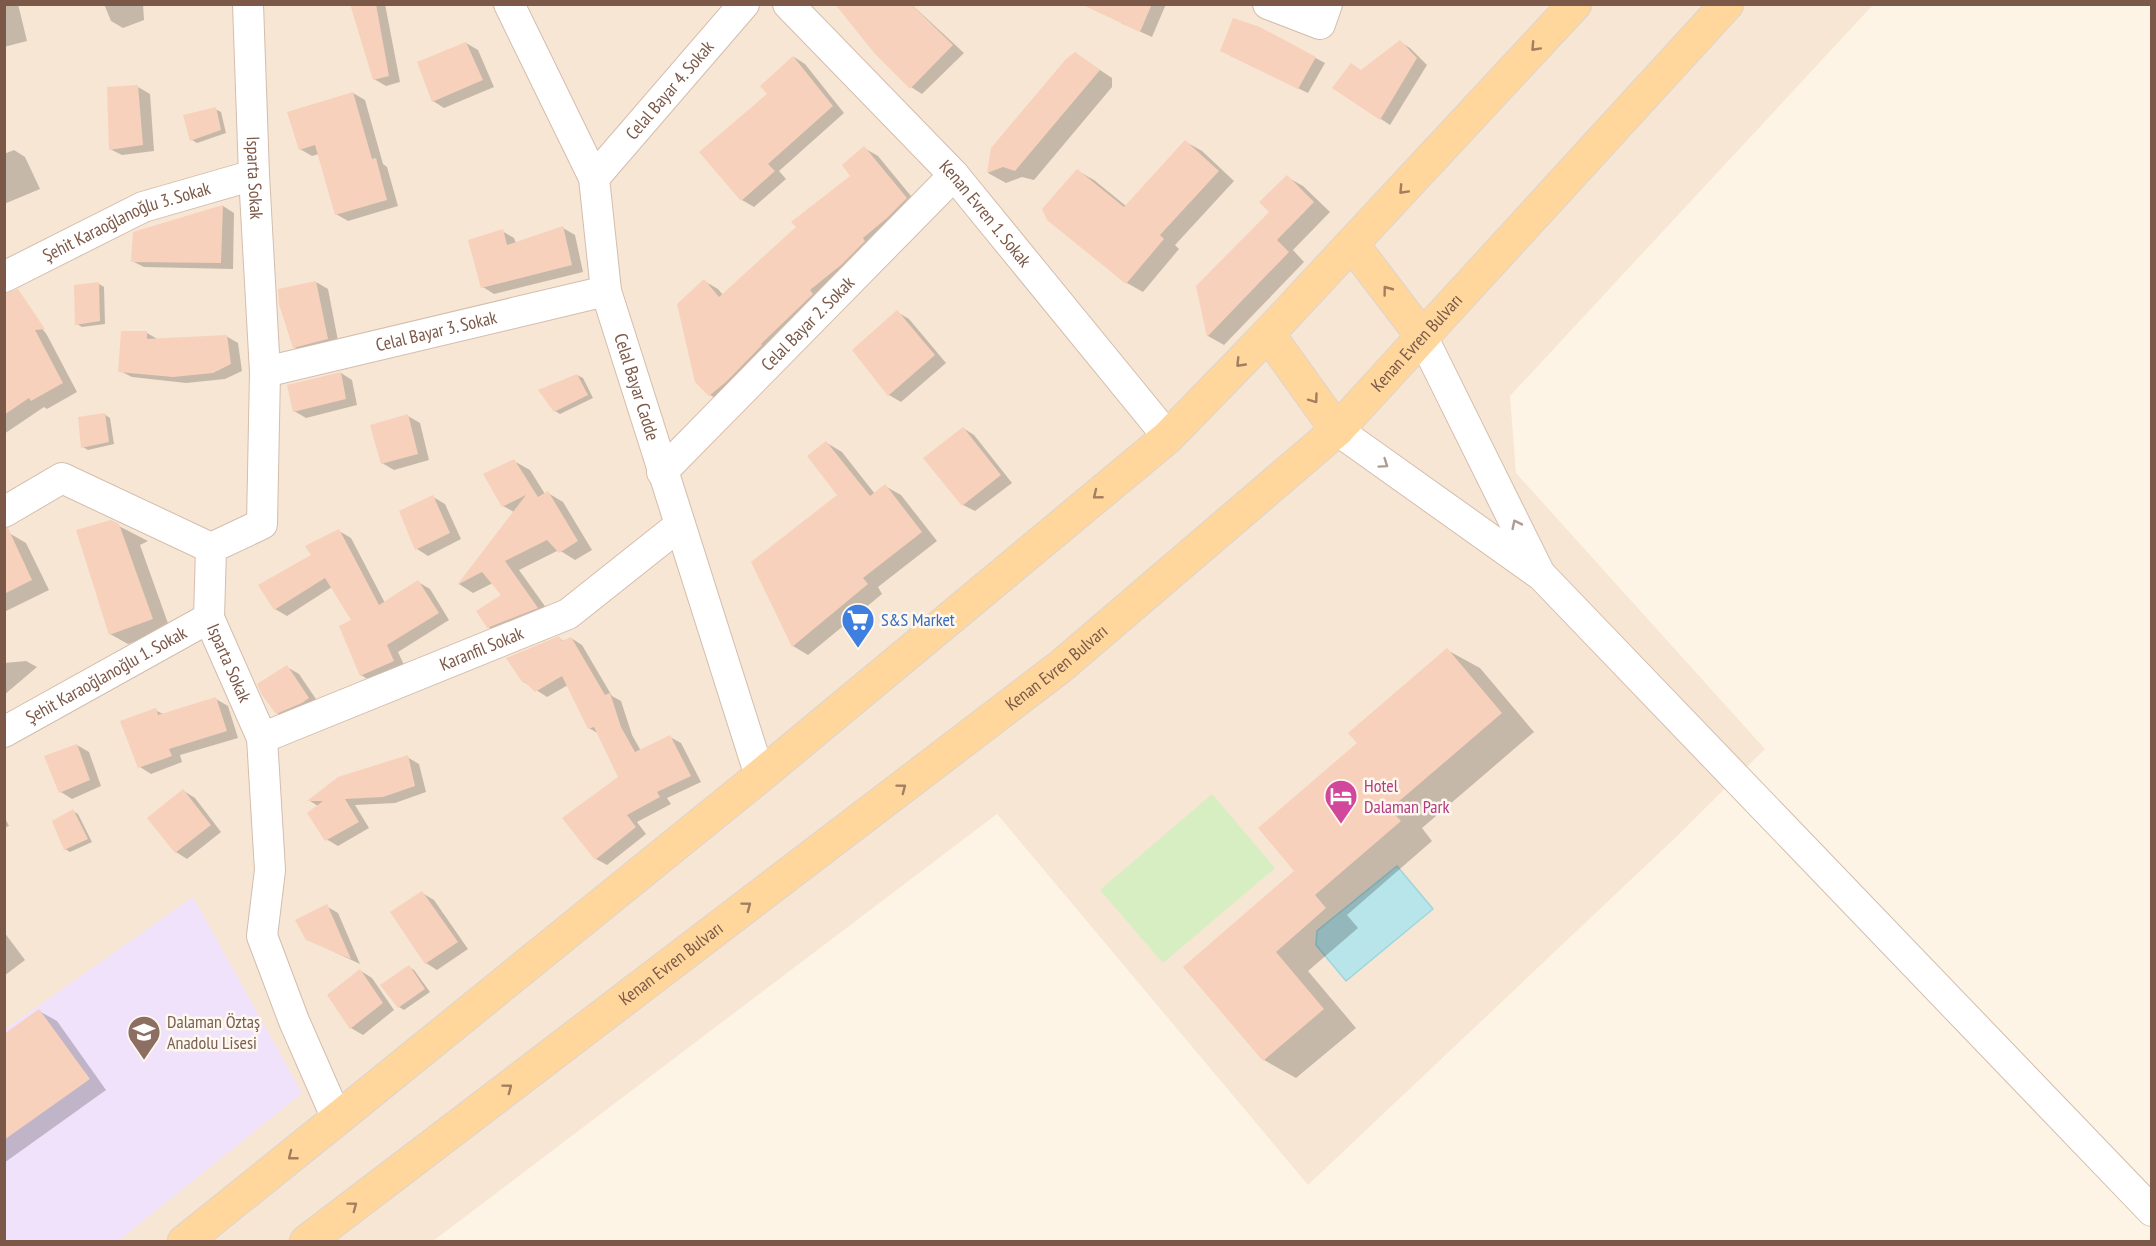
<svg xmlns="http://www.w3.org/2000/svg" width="2156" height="1246" viewBox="0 0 2156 1246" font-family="'PT Sans Narrow',sans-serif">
  <rect width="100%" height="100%" fill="#fef4e6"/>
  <polygon fill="#f7e6d4" points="5,5 1873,5 1510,396 1516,473 1765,749 1673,840 1308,1185 997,814 433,1241 5,1242"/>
  <polygon fill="#f1e2fb" points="193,897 302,1093 118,1241 5,1241 4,1030"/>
  <polygon fill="#d6eec2" points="1212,794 1275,868 1163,963 1100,890"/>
  <polygon fill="#b8e5ea" stroke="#9dd6dd" stroke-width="1.5" points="1397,866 1433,909 1346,981 1316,945 1317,931"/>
  <g fill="#0003">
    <polygon points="4,4 18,4 27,41 4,47"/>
    <polygon points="104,4 143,4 144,20 123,28 111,21"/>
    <polygon points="351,4 385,4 400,82 386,86 374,79"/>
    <polygon points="911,4 964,53 922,94 911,87"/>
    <polygon points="1115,4 1166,4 1152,37 1121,23"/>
    <polygon points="1261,29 1325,63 1308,93 1231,56"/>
    <polygon points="1400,42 1410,48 1427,65 1390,125 1334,88 1362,71"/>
    <polygon points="466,43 478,50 494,87 444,108 433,101"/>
    <polygon points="1079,56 1112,78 1112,87 1034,180 1022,177 1006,183 988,173"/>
    <polygon points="794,57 805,64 844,113 779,171 786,179 754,207 742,200 769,94"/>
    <polygon points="138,87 150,94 154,151 122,155 110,149"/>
    <polygon points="353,93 365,100 383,164 387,167 398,206 348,221 336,214 319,154 312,156 300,149"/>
    <polygon points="215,109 221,112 226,133 197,143 192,140"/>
    <polygon points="1186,142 1202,151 1234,181 1175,245 1179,249 1143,292 1127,283 1048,219 1078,171 1094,180 1126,206"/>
    <polygon points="864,148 878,156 920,207 724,403 710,395 704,281 718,289 723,295 853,176"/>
    <polygon points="14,150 25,157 40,189 4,204 4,154"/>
    <polygon points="1287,177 1303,186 1330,212 1293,250 1304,262 1224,345 1208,336 1198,287 1271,212"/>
    <polygon points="223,206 234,213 233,269 144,267 132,261 135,233"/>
    <polygon points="563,228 575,235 583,272 494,294 483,287 502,231 514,238 516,243"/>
    <polygon points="316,282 328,289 339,346 306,353 294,347"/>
    <polygon points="99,284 104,287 105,324 82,327 77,324"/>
    <polygon points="4,295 24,304 47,335 77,392 47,409 44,407 4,434"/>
    <polygon points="897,312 909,319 946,363 901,402 889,395 854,350"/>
    <polygon points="147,333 159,340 226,336 238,343 242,371 225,379 186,383 132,377 120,371"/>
    <polygon points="341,373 352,380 357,405 306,418 294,411"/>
    <polygon points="577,375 583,378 593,398 560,414 555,411"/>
    <polygon points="104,414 110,418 114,444 88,450 83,447"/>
    <polygon points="408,416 420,423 429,460 394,470 382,463"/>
    <polygon points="963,428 974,435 1012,483 975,511 963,505"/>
    <polygon points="827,443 842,452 875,494 885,486 901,495 937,541 878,587 882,594 808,655 793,646 753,562 839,495"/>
    <polygon points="514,461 530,470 545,494 548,493 563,502 592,550 575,560 559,550 519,570 552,616 504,636 488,627 503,596 493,583 473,593 459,584 514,512 503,506"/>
    <polygon points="433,497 445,504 461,539 428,556 417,549"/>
    <polygon points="111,522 148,541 140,545 170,629 128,644 110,634"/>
    <polygon points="339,531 351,538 385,603 418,582 430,589 449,620 398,652 405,667 372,682 361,675 353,621 332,587 287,616 275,609 260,586 313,556"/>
    <polygon points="9,533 26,543 49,590 4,612 4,535"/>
    <polygon points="559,638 565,642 571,638 582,645 612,696 621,701 632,735 641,751 670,737 681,743 701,782 667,798 671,804 637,822 646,834 607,865 596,859 620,778 599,734 589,728 568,685 547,697 524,682"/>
    <polygon points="1447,650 1480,668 1534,732 1422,828 1432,841 1347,915 1358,928 1308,971 1356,1028 1296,1078 1264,1060 1185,967 1297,871 1359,743"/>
    <polygon points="26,661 37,667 4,695 4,663"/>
    <polygon points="287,667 299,674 320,705 289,720 277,713"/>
    <polygon points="216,699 228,706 238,738 180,755 182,762 151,774 140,767 155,710 165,715"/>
    <polygon points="77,745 89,752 101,786 72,799 61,792"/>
    <polygon points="407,757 419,764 426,792 395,803 355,805 369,828 338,846 326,839 318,806 310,801 339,778"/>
    <polygon points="184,791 195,798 221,832 187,859 176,852"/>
    <polygon points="73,811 78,814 92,842 70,852 65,849"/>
    <polygon points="4,816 9,826 4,828"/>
    <polygon points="422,893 434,900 468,949 437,970 426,963"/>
    <polygon points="326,906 338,913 360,964 307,939"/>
    <polygon points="4,932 25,960 4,976"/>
    <polygon points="409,967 414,970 430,992 404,1010 399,1007"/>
    <polygon points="361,971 372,978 394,1010 363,1035 351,1028"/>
    <polygon points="39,1011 57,1021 106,1090 4,1163 4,1036"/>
  </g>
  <g fill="#f7d1bb">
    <polygon points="350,4 376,4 389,76 373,80"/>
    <polygon points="835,4 911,4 953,45 910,89 875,54"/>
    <polygon points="1081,4 1152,4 1140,32"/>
    <polygon points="1233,18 1260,27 1316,57 1298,89 1220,51"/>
    <polygon points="1400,40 1417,58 1380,120 1332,88 1351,63 1361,70"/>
    <polygon points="466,42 483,80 432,102 417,62"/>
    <polygon points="1075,52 1100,70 1015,171 1003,167 987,173 991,148 1066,59"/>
    <polygon points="793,56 833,106 768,164 775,171 741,201 699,152 767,94 760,86"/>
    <polygon points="138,85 143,145 109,150 107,87"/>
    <polygon points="353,92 372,159 376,158 387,200 335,215 315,145 299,150 287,112"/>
    <polygon points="216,107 221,130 190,141 183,115"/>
    <polygon points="1185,140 1219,171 1160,235 1164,239 1126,284 1047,220 1042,209 1077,169 1124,207"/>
    <polygon points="864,146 907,198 887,218 863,238 865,241 841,265 810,290 813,294 761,344 762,345 727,381 709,396 695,382 677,304 704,279 719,297 796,227 791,222 850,176 842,165"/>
    <polygon points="1287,175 1314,202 1277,240 1289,252 1207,337 1196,286 1269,212 1259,202"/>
    <polygon points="223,205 221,263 131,262 133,232"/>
    <polygon points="563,226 572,265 481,288 468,240 503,229 507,245"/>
    <polygon points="316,281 328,339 293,348 279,304 278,289"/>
    <polygon points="99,282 100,321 75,325 74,285"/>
    <polygon points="18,289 45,329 35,330 63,383 31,401 29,398 4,415 4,294"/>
    <polygon points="897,310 935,355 888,396 852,350"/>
    <polygon points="121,331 147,331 147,339 227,335 231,364 213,373 173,377 118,372"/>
    <polygon points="341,372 346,399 293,412 287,385"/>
    <polygon points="577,374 588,395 554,412 538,390"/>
    <polygon points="105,413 109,442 81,448 78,417"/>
    <polygon points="408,414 418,454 381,464 370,425"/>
    <polygon points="963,427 1001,475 962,506 923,458"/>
    <polygon points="826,441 870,496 885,484 922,532 863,578 868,584 792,647 751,562 837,495 807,456"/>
    <polygon points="514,459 538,497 548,491 578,541 559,553 547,540 505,561 538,608 487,628 476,611 501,595 482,572 457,585 526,495 502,507 483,474"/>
    <polygon points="433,495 450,533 415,550 399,511"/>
    <polygon points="111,520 119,524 153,619 109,635 76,530"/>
    <polygon points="8,528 32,580 4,594 4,529"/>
    <polygon points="339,529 379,605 418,580 439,613 387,645 394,661 360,676 339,626 351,620 325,578 274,610 258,585 311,555 305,546"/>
    <polygon points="559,636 562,641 571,637 605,695 610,693 621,727 635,752 670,735 691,776 657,792 660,797 627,815 636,827 595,860 562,818 618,777 594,727 588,729 562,676 535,692 525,682 523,683 506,658"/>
    <polygon points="1447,648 1502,713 1390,809 1401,821 1315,895 1326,908 1276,952 1324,1009 1263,1061 1183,967 1294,871 1258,828 1357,743 1348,733"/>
    <polygon points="287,665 309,698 302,703 276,714 262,695 257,684"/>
    <polygon points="216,697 227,731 169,749 172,756 138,768 120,721 156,708 158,715"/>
    <polygon points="77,744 90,780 59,793 44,756"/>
    <polygon points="408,755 415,786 383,797 345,799 359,822 325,841 307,813 323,801 307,801 338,777"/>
    <polygon points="183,789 211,825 175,853 147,818"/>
    <polygon points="73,809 88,839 64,850 52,821"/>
    <polygon points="422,891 458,942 425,964 390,912"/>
    <polygon points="327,904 351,959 306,940 295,920"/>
    <polygon points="409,965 425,989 398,1008 380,985"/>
    <polygon points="360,969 383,1003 350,1029 327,995"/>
    <polygon points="39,1009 90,1079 4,1140 4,1034"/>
  </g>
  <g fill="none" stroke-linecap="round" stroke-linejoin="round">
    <g stroke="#d4bdad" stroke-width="32">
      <g id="minor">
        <path id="s1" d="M248,4L254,175L265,372L262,524L211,548L209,618L262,738L270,870L262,936L294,1021L337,1119"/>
        <path id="s2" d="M509,4L594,178L606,291L760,776"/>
        <path id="s3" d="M788,4L954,175L1168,437"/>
        <polyline points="1268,4 1320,24 1327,4"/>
        <path id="s4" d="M594,178L744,4"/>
        <path id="s5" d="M4,277L143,207L254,175"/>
        <polyline points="1422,336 1540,574"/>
        <path id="s6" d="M265,372L606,291"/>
        <polyline points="1337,430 1542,576 2152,1211"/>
        <path id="s7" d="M662,472L954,175"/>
        <polyline points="4,512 62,478 211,548"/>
        <path id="s8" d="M4,732L209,618"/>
        <path id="s9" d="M262,738L568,614L680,525"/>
      </g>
    </g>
    <g stroke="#ddd4cf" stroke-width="35">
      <g id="major">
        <polyline points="1352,244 1422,336"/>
        <polyline points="1268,334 1337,430"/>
        <polyline points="184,1242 337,1119 760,776 1168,437 1268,334 1575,4"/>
        <path id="s10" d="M306,1242L1060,667L1337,430L1727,4"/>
      </g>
    </g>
    <use href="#minor" stroke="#fff" stroke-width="30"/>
    <use href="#major" stroke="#ffd79c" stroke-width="33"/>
  </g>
  <defs><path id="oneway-chevron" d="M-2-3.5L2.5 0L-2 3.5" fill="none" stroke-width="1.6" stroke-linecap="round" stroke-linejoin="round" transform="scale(1.5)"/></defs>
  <g stroke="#a37e61">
    <use href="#oneway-chevron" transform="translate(1535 47) rotate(133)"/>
    <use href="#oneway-chevron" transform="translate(1403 190) rotate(133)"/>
    <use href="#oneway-chevron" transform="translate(1387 290) rotate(-127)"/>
    <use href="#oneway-chevron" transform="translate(1240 363) rotate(134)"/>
    <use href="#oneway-chevron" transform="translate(1314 399) rotate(54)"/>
    <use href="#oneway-chevron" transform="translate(1097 495) rotate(141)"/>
    <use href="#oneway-chevron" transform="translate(902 788) rotate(-37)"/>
    <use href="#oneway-chevron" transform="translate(747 906) rotate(-37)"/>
    <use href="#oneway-chevron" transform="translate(508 1088) rotate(-37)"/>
    <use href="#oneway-chevron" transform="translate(292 1156) rotate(142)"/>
    <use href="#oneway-chevron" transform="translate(353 1206) rotate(-37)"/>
  </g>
  <g stroke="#b09b91">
    <use href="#oneway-chevron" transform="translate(1384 464) rotate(35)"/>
    <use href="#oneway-chevron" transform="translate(1516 524) rotate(-116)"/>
  </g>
  <defs>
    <g id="supermarket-pin" transform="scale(1.725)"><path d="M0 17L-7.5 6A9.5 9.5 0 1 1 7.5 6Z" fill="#3f7fe0" stroke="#fff8ee"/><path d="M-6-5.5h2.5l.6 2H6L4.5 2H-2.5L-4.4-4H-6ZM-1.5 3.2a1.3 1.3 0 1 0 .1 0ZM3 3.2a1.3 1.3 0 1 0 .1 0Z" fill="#fff"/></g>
    <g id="hotel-pin" transform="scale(1.725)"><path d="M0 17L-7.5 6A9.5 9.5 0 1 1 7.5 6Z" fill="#d1479c" stroke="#fff8ee"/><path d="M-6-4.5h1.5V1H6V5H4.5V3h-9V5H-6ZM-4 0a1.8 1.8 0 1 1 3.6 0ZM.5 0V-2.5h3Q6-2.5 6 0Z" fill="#fff"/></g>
    <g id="school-pin" transform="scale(1.725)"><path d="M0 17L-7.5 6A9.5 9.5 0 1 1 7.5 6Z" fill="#8d6e63" stroke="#fff8ee"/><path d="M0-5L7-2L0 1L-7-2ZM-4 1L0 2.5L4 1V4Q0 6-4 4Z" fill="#fff"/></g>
  </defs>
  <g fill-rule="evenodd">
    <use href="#supermarket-pin" x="858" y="620"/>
    <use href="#hotel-pin" x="1341" y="796"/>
    <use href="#school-pin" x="144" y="1032"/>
  </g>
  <g text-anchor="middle" stroke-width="5" stroke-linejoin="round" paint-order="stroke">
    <g font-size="18" fill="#7b5848" stroke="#fff8ee">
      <text dy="6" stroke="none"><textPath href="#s4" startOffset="116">Celal Bayar 4. Sokak</textPath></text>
      <text dy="6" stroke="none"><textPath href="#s1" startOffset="174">Isparta Sokak</textPath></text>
      <text dy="6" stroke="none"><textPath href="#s3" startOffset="288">Kenan Evren 1. Sokak</textPath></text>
      <text dy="6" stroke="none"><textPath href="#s5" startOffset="135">Şehit Karaoğlanoğlu 3. Sokak</textPath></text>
      <text dy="6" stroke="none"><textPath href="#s7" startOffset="208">Celal Bayar 2. Sokak</textPath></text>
      <text dy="6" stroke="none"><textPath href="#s6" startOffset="176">Celal Bayar 3. Sokak</textPath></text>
      <text dy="6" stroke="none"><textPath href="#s10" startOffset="1431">Kenan Evren Bulvarı</textPath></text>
      <text dy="6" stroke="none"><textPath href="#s2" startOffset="408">Celal Bayar Cadde</textPath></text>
      <text dy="6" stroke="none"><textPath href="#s9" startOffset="237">Karanfil Sokak</textPath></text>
      <text dy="6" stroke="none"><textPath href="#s1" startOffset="696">Isparta Sokak</textPath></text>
      <text dy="6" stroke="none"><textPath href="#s10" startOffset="945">Kenan Evren Bulvarı</textPath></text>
      <text dy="6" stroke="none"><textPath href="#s8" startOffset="117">Şehit Karaoğlanoğlu 1. Sokak</textPath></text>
      <text dy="6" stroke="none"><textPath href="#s10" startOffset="459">Kenan Evren Bulvarı</textPath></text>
    </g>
    <g font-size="18" fill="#366cbe" stroke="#fff8ee" text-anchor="start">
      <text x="881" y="626">S&amp;S Market</text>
    </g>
    <g font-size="18" fill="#b23c85" stroke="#fff8ee" text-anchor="start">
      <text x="1364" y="792">Hotel<tspan x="1364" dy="21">Dalaman Park</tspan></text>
    </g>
    <g font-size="18" fill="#785e54" stroke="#fff8ee" text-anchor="start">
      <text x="167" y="1028">Dalaman Öztaş<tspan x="167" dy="21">Anadolu Lisesi</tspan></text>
    </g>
  </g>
  <rect width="2156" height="1246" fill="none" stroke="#7b5848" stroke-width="12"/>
</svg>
